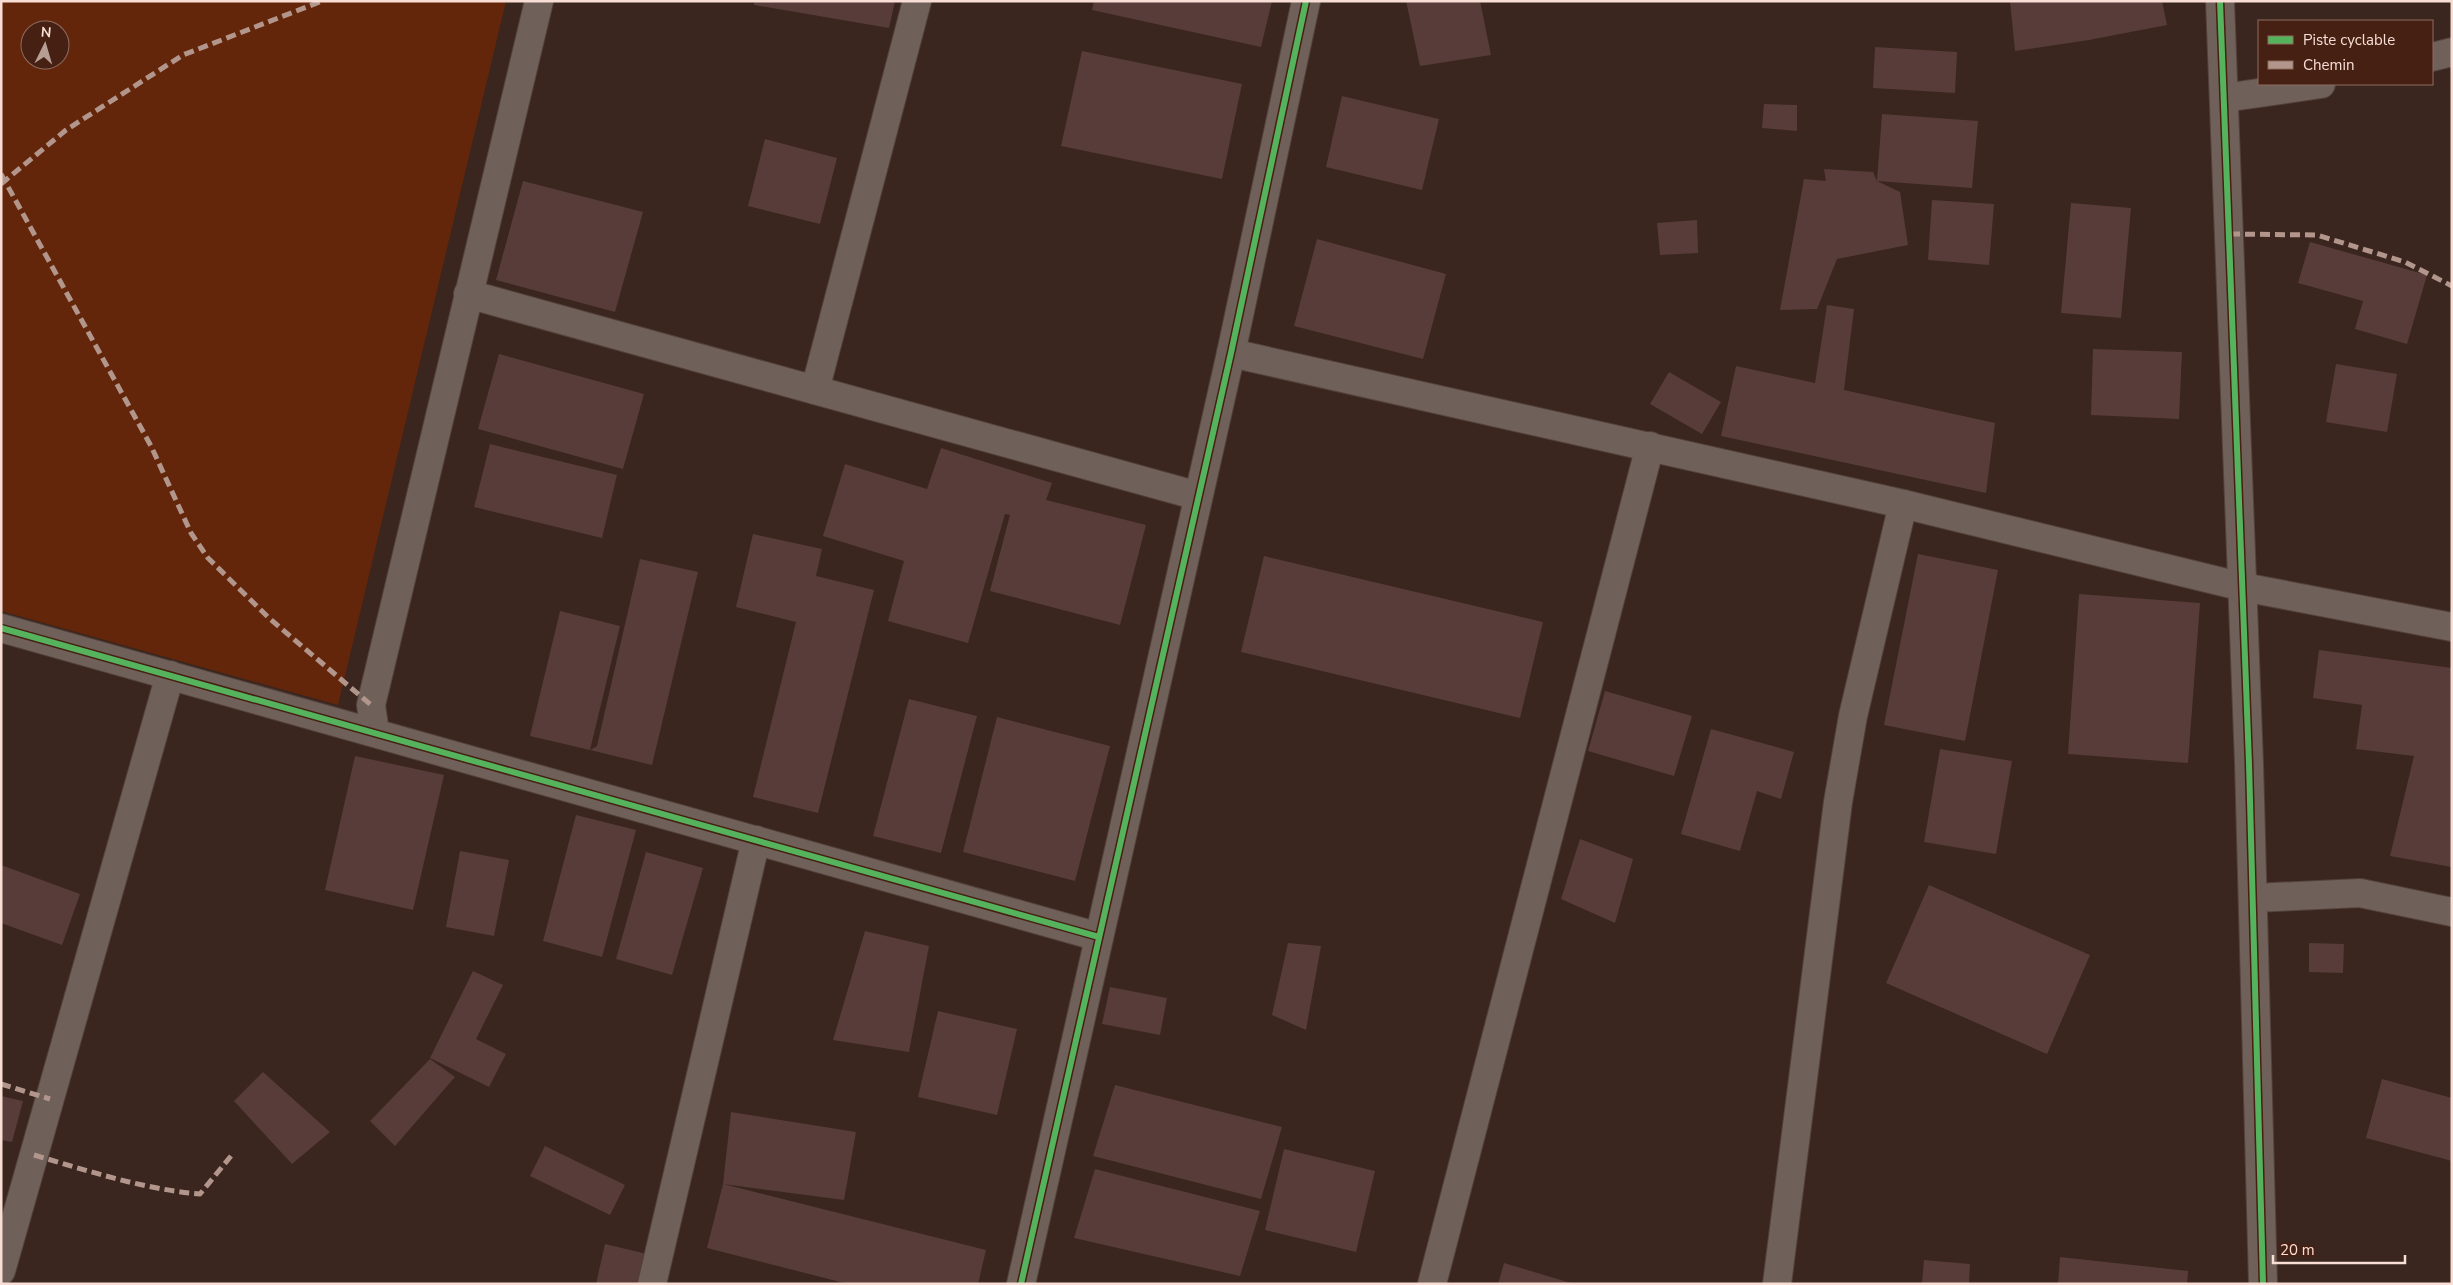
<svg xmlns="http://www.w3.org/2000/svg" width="2453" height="1285" viewBox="0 0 2453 1285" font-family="'Nunito Sans',sans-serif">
  <rect width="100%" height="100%" fill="#3a261e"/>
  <path fill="#64260b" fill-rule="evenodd" d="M1,1H506L338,705L1,611ZM30,30H60V60H30Z"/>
  <g fill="#573c39">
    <polygon points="754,1 895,1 889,28 754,5"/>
    <polygon points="1094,1 1272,1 1261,47 1092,10"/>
    <polygon points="1406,1 1480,1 1491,55 1420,66"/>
    <polygon points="2010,1 2162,1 2167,25 2089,40 2015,51"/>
    <polygon points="1875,47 1957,52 1955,93 1873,88"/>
    <polygon points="1082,51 1242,84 1222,179 1061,146"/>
    <polygon points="1342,96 1439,119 1422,190 1326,167"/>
    <polygon points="1764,104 1797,105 1797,131 1762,128"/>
    <polygon points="1882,114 1978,121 1972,188 1877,181"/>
    <polygon points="765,139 837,158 820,224 748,206"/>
    <polygon points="1824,169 1873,172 1877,181 1900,192 1908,245 1837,259 1817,309 1780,310 1804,179 1826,181"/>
    <polygon points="523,181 643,212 615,312 496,280"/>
    <polygon points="1932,200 1994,204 1989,265 1928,260"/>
    <polygon points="2071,203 2131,208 2121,318 2061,313"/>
    <polygon points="1697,220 1698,253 1660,255 1657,223"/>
    <polygon points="1317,239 1446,274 1423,359 1294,326"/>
    <polygon points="2310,242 2427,275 2407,344 2355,329 2363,301 2298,283"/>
    <polygon points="1827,305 1854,309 1844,390 1995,423 1986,493 1721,436 1736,366 1815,383"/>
    <polygon points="2093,349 2182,352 2179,419 2091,415"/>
    <polygon points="499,354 644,394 623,469 478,429"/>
    <polygon points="2336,364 2397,374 2387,432 2326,422"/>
    <polygon points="1669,372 1721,402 1702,434 1650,404"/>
    <polygon points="490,444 617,475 602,538 474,507"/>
    <polygon points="941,448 1052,483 1046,500 1146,525 1120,625 990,591 1010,515 1005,514 968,643 888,621 904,561 823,536 845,464 927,489"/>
    <polygon points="753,534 822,549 816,576 874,590 818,813 753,797 796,622 736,607"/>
    <polygon points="1918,554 1998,570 1965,741 1884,725"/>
    <polygon points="1264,556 1543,622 1520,718 1241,652"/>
    <polygon points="640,559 698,572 652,765 590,750 597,746"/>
    <polygon points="2079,594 2200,603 2188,763 2068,754"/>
    <polygon points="560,611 620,626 590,750 530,736"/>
    <polygon points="2319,650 2452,668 2452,867 2390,856 2414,756 2356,749 2362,705 2313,698"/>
    <polygon points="1605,691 1692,716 1674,776 1588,751"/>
    <polygon points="909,699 977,716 941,853 873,836"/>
    <polygon points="997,717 1110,746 1075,881 963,852"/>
    <polygon points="1711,729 1794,752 1781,799 1757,791 1740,851 1681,834"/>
    <polygon points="1940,749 2012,761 1996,854 1924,842"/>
    <polygon points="355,756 444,775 413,910 325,890"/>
    <polygon points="576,815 636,830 602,957 543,941"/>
    <polygon points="1580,839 1633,859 1615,923 1561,899"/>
    <polygon points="460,851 509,860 494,936 446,927"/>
    <polygon points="646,852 703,868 672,975 616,959"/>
    <polygon points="1,865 80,894 62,945 1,923"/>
    <polygon points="1929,885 2090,955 2047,1054 1886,983"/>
    <polygon points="865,931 929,946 909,1052 833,1040"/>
    <polygon points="1288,943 1321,946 1306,1030 1272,1015"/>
    <polygon points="2309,943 2344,944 2343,973 2309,972"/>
    <polygon points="473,971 503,985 476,1039 506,1054 489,1087 430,1058"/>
    <polygon points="1110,987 1167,998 1160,1035 1102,1024"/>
    <polygon points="938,1011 1017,1029 997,1115 918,1097"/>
    <polygon points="430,1059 455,1077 395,1146 370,1121"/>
    <polygon points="263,1072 330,1132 292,1164 234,1101"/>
    <polygon points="2382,1079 2452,1098 2452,1161 2366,1138"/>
    <polygon points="1115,1085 1282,1127 1261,1199 1093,1156"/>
    <polygon points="1,1096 23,1101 12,1142 1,1140"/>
    <polygon points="731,1112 856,1132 844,1200 723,1184 986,1250 978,1284 848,1284 707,1248 723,1184"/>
    <polygon points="545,1146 625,1185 610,1215 530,1176"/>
    <polygon points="1284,1149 1375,1171 1356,1252 1265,1230"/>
    <polygon points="1095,1169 1260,1211 1240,1276 1074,1238"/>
    <polygon points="605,1244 647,1254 639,1284 596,1284"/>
    <polygon points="2060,1257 2188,1271 2187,1284 2058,1284"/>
    <polygon points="1924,1260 1970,1264 1969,1284 1922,1284"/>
    <polygon points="1504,1263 1571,1283 1571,1284 1498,1284"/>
  </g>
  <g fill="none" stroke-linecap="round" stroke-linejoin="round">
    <g stroke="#53413b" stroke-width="30">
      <g id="street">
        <polyline points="2220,1 2249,763 2263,1284"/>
        <polyline points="2432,57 2452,52"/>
        <polyline points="2224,98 2321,84"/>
        <polyline points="468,294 1198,496"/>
        <polyline points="1231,353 1903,504 2243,587 2452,627"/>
        <polyline points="815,390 917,1"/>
        <polyline points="1,628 1099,937"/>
        <polyline points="375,733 371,705 539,1"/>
        <polyline points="2253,898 2360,893 2452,912"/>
        <polyline points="1,1271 170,675"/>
        <polyline points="652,1284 756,840"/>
        <polyline points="1021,1284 1231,353 1306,1"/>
        <polyline points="1432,1284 1650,446"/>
        <polyline points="1777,1284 1838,802 1853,716 1903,504"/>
      </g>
    </g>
    <use href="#street" stroke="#70605a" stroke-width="28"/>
    <g stroke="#b2968c" stroke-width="5" stroke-dasharray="10 5" stroke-linecap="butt">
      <polyline points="1,174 151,446 191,533 208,558 269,618 371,705"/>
      <polyline points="1,184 66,130 183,55 322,1"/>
      <polyline points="2230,234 2317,235 2405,262 2452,286"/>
      <polyline points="1,1084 50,1099"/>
      <path d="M34,1155C89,1171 142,1189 200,1194L231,1156"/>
    </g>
    <g stroke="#462012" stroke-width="9">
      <g id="cycleway">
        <polyline points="2220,1 2249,763 2263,1284"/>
        <polyline points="1,628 1099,937"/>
        <polyline points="1021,1284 1231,353 1306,1"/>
      </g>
    </g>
    <use href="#cycleway" stroke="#56b35d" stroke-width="6"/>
  </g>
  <rect width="2453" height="1285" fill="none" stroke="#f8ded5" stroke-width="5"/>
  <rect x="2258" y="20" width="175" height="65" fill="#462012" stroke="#8d6c60"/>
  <rect x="2268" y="36" width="25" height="8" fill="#56b35d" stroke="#8d6c60"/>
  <text x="2303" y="45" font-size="15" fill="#f8ded5">Piste cyclable</text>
  <rect x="2268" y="61" width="25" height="8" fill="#b2968c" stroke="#8d6c60"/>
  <text x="2303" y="70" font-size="15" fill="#f8ded5">Chemin</text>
  <g transform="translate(45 45) rotate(5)"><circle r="24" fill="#462012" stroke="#8d6c60"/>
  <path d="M0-4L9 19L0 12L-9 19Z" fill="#b69e95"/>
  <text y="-8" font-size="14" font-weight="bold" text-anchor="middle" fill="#f8ded5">N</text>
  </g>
  <path d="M2273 1255v8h132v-8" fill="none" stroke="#f8ded5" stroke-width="2.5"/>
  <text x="2280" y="1255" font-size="15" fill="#f8ded5" stroke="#462012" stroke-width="4" paint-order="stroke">20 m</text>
</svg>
